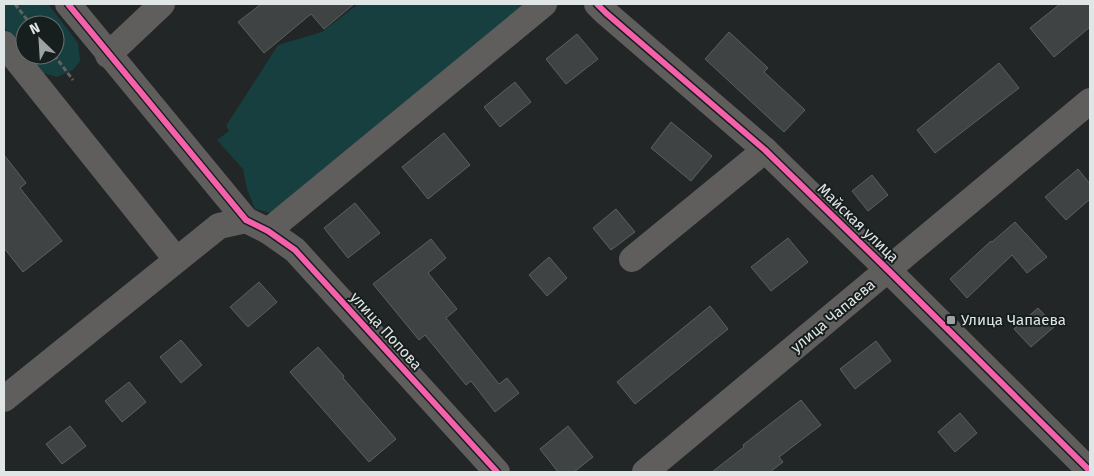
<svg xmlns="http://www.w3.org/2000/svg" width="1094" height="476" viewBox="0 0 1094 476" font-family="'Fira Sans',sans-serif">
  <rect width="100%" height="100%" fill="#222626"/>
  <g fill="#183f3f">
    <polygon points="4,4 48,4 78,43 80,61 73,70 57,77 40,72 26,55 55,55 55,25 25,25 25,54 4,27"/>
    <polygon points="358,4 560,4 289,222 276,214 255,209 247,189 243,169 217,140 229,131 226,126 278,45 322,32"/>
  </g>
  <g fill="#3f4343" stroke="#5d6060">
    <polygon points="261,4 354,4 324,29 311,14 264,53 238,22"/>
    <polygon points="1060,4 1090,4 1090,27 1054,57 1030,28"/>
    <polygon points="729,32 768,68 764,72 805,110 784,132 705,59"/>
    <polygon points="577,34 598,59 566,84 546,59"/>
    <polygon points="999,63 1019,88 935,153 917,130"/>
    <polygon points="515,82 531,102 500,127 484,107"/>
    <polygon points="671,122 712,156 691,181 651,148"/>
    <polygon points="444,133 470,165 428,199 402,167"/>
    <polygon points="4,155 26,183 20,188 62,241 23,272 4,248"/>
    <polygon points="1078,169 1090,184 1090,199 1066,220 1045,197"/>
    <polygon points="872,175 888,195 868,211 852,191"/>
    <polygon points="355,203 380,233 348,258 324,228"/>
    <polygon points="616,209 635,232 611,250 593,228"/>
    <polygon points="1015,222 1047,257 1027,273 1012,255 967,298 950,279 991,241 992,242"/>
    <polygon points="788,238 808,262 771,291 751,267"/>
    <polygon points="431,239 446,258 428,273 457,309 446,318 499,384 507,378 519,393 495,412 471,381 466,385 425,335 419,340 373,284"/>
    <polygon points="549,257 567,278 547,296 529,275"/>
    <polygon points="259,282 277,302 248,327 230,307"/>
    <polygon points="710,306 728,329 635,404 617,382"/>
    <polygon points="1038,308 1055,326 1031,347 1014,329"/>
    <polygon points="181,340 202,365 181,383 160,357"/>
    <polygon points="876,341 891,361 855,389 840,369"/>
    <polygon points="318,347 344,376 343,378 396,439 369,462 290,372"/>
    <polygon points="129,382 146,402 122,422 105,401"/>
    <polygon points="801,400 821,425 779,457 783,462 770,472 712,472 744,447 743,445"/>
    <polygon points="960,413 977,433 955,452 938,432"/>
    <polygon points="70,426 86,446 62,464 46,444"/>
    <polygon points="568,426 593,457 574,472 558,472 540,449"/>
  </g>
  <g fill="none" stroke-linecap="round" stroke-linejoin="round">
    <g stroke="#626060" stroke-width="3" stroke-dasharray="5 2.5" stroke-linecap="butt">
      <polyline points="15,4 31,25"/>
      <polyline points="54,55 73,80"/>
    </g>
    <g stroke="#605d5d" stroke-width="26">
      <polyline points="68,4 246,220 268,231 295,250 497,472"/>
      <polyline points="597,4 606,13 765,150 888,270 1090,471"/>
      <polyline points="4,44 176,259"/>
      <polyline points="108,55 162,4"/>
      <polyline points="268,231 544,4"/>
      <polyline points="632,259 765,150"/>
      <polyline points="4,399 219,226 246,220"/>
      <polyline points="645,472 1090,101"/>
    </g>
    <g stroke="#171e1e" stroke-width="9">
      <g id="cycleway">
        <polyline points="68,4 246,220 268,231 295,250 497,472"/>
        <polyline points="597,4 606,13 765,150 888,270 1090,471"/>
      </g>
    </g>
    <use href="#cycleway" stroke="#f560ab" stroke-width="6"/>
  </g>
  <rect fill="#9ea2a2" stroke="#171e1e" stroke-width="2" x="946" y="315" width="10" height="10" rx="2.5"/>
  <g text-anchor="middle" stroke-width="4" stroke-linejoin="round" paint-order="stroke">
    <g font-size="15" fill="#e0e5e5" stroke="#171e1e">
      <text transform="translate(858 223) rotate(44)" y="5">Майская улица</text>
      <text transform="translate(833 316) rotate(-40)" y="5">улица Чапаева</text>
      <text transform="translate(386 331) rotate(48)" y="5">улица Попова</text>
    </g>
    <g font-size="15" fill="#e0e5e5" stroke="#171e1e" text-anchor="start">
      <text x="961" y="325">Улица Чапаева</text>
    </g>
  </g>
  <rect width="1094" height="476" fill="none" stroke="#e0e5e5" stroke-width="10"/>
  <g transform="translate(40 40) rotate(335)"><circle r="24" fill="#171e1e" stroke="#676e6e"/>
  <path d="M0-4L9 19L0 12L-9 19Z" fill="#9ea2a2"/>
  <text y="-8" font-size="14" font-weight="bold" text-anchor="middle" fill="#e0e5e5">N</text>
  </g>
</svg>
